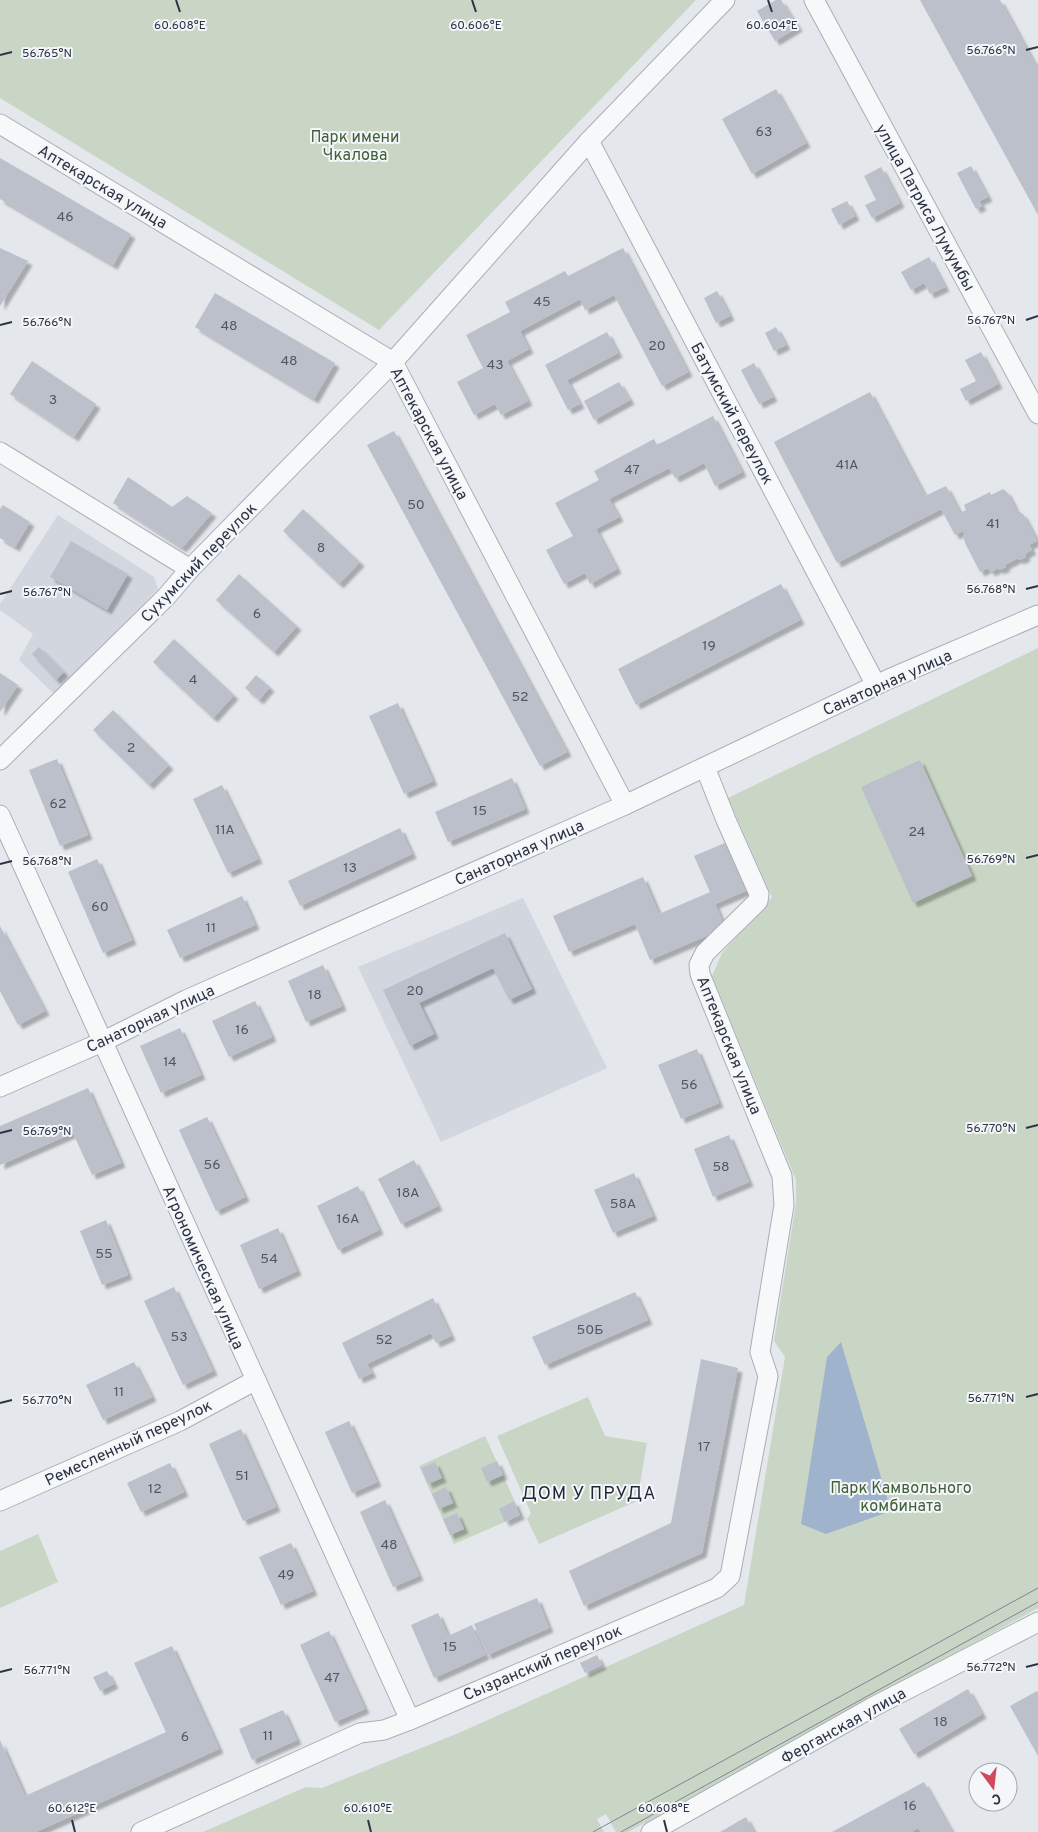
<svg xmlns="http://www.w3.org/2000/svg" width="1038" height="1832" viewBox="0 0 1038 1832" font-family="Overpass,sans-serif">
  <defs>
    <filter id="shadow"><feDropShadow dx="4.5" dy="4.5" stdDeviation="1" flood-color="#0004"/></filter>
  </defs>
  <rect width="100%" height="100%" fill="#e4e7ec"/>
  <g fill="#d2d6de">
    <polygon points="58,515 154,577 158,589 54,694 19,660 33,634 0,610 0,604"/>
    <polygon points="523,898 607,1068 441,1142 358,967"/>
  </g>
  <g fill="#c9d6c5">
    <polygon points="0,0 696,0 379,330 0,98"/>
    <polygon points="1038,648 1038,1608 628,1832 616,1832 606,1814 597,1819 604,1832 203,1832 306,1787 322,1788 461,1732 744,1605 785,1357 774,1341 796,1203 796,1180 712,976 722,953 772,897 728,798"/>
    <polygon points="588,1397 605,1436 647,1443 637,1501 539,1544 527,1519 531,1513 497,1436"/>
    <polygon points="485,1436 521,1515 454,1544 419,1466"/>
    <polygon points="38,1534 58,1582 0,1608 0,1551"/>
  </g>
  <polygon fill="#9fb4cc" points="841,1342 891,1511 826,1534 801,1524 827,1357"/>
  <g fill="#bbc0ca" filter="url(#shadow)">
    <polygon points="776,0 781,0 798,27 775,41 757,11"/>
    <polygon points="920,0 1000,0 1038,70 1038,215"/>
    <polygon points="776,89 806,143 752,174 722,119"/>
    <polygon points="0,158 131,234 113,265 0,199"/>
    <polygon points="971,166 988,197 979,201 982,206 976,209 957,173"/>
    <polygon points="881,167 900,203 872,218 865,205 876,200 864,176"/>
    <polygon points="847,201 855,216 839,225 831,209"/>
    <polygon points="0,248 28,261 0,306"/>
    <polygon points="623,248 688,372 662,386 614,295 585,310 580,299 520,331 529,349 507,361 528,401 501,415 495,404 474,415 457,382 483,368 466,335 510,312 505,302 565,271 568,276"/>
    <polygon points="929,257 945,287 930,294 924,283 911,290 901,272"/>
    <polygon points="717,291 730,316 716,323 704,298"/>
    <polygon points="215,293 335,363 314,399 195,327"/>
    <polygon points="776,327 786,345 774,351 765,333"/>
    <polygon points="607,332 618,353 567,380 580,404 568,410 545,365"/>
    <polygon points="981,352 998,384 966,401 960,389 976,381 965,360"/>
    <polygon points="32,361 96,404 74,437 10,394"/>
    <polygon points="754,363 773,397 759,404 741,370"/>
    <polygon points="619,382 630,400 594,420 584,401"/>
    <polygon points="870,392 925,496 946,486 960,513 966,510 964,505 990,492 991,495 1003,489 1007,492 1016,510 1023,514 1037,541 1029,545 1032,550 1025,554 1026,557 1019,560 1018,558 1005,565 1006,567 999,570 998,568 991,572 988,568 980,572 965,543 963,536 965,535 963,531 955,535 941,509 837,563 774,442"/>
    <polygon points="713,416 742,472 715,486 704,463 675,478 669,468 609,499 619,517 596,529 617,569 590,584 585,573 564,584 546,550 573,536 555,503 599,480 594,471 654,439 657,445"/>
    <polygon points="394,431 567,752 540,766 367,445"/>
    <polygon points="128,477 172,507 187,496 212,513 182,548 113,503"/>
    <polygon points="3,505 30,522 15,547 0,538 0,509"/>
    <polygon points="303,509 360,562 339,584 283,531"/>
    <polygon points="71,541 128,574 107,610 50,577"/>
    <polygon points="239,574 297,626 274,652 216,600"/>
    <polygon points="781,584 800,620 636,705 618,669"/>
    <polygon points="174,639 234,695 213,718 153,662"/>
    <polygon points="39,647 64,672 56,680 32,654"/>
    <polygon points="0,673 18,685 0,712"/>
    <polygon points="256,675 270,687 259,700 245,688"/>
    <polygon points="398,703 433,781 404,794 369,716"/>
    <polygon points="113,710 169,765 149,785 93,730"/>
    <polygon points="57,759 88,835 60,846 29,770"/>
    <polygon points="920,760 972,876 913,903 861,787"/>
    <polygon points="512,778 525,809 448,842 435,812"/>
    <polygon points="222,785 258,859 228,873 193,799"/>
    <polygon points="400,828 412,854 300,906 288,881"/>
    <polygon points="727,842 748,890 715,904 725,928 650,960 635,924 569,952 553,916 643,877 659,914 710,892 694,856"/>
    <polygon points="97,859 132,940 103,953 68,872"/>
    <polygon points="242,896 255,925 180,958 167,930"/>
    <polygon points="0,926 45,1011 18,1025 0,991"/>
    <polygon points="505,933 532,989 509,1000 493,968 419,1003 434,1034 410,1046 383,990"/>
    <polygon points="323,965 342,1006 306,1022 288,981"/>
    <polygon points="255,1001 272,1037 229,1057 212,1021"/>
    <polygon points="180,1028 201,1075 161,1093 140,1046"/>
    <polygon points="697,1049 719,1103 681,1119 658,1065"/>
    <polygon points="88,1088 121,1163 92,1175 73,1133 0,1165 0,1126"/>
    <polygon points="207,1117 245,1197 216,1211 179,1130"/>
    <polygon points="729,1135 749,1182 713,1197 694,1149"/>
    <polygon points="414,1160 438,1206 401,1224 378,1179"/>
    <polygon points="634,1173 653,1216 613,1233 594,1190"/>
    <polygon points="358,1186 379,1230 338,1250 317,1206"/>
    <polygon points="106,1220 128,1275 102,1285 80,1231"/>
    <polygon points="278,1228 297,1271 259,1289 240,1245"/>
    <polygon points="174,1287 213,1371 183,1385 144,1301"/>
    <polygon points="635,1292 648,1320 545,1365 532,1337"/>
    <polygon points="433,1298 451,1336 436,1343 431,1333 367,1364 372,1373 359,1379 342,1343"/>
    <polygon points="701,1359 738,1368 702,1553 584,1606 569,1571 671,1523"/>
    <polygon points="134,1362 152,1397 103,1420 86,1385"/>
    <polygon points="349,1421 377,1482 352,1493 325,1432"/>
    <polygon points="241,1429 276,1507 243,1521 209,1444"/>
    <polygon points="497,1461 503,1475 487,1482 481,1468"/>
    <polygon points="435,1462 442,1478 428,1484 421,1468"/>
    <polygon points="170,1463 184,1492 141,1512 127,1483"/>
    <polygon points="446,1487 453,1503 439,1509 432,1494"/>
    <polygon points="385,1500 419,1576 393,1587 360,1512"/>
    <polygon points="514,1501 520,1515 505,1522 499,1509"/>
    <polygon points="457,1513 464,1529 450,1535 443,1519"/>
    <polygon points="291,1543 313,1591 281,1605 259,1557"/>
    <polygon points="537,1598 549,1628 487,1655 474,1624"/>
    <polygon points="438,1613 448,1636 472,1625 485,1655 434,1678 411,1625"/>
    <polygon points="329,1631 365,1709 335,1722 300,1645"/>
    <polygon points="172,1646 219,1749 36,1832 0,1832 0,1740 25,1796 166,1732 134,1663"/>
    <polygon points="597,1655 602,1665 585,1673 580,1663"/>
    <polygon points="107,1671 114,1684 100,1691 93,1677"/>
    <polygon points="968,1689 982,1714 914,1754 899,1729"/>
    <polygon points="1037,1691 1038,1693 1038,1756 1010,1706"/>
    <polygon points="283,1710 297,1740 252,1760 239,1729"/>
    <polygon points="924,1782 952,1832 921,1832 918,1828 911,1832 832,1832"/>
    <polygon points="746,1817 754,1832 720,1832"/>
  </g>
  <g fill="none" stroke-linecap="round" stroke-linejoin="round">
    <g stroke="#a9aeb7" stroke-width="21">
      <g id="minor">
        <polyline points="814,0 1038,414"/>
        <polyline points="0,124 393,362 625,805"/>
        <polyline points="589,141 876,685"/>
        <polyline points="0,452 190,569"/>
        <polyline points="0,760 166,597 190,569 393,362 589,141 725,0"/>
        <polyline points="0,815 410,1720"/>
        <polyline points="0,1087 102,1042 186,1000 625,805 889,679 1038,615"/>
        <polyline points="0,1501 180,1421 256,1380"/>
        <polyline points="141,1832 360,1733 384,1730 410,1720 717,1588 730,1576 768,1376 760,1352 784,1205 782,1176 700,974 699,965 705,953 758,901 759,894 726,820 705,767"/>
        <polyline points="651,1832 873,1707 1038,1622"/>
      </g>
    </g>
    <use href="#minor" stroke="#f7f8fa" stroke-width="19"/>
    <g stroke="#7d8696" stroke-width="1">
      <polyline points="593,1832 1038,1588"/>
      <polyline points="621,1832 1038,1602"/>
    </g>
  </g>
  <path fill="none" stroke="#2b3445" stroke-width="2" d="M176,0L180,12M472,0L476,12M768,0L772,12M1026,50L1038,47M0,55L12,52M1026,320L1038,316M0,325L12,322M1026,589L1038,586M0,594L12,591M1026,858L1038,855M0,864L12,861M1026,1128L1038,1125M0,1133L12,1130M1026,1397L1038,1394M0,1403L12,1400M1026,1667L1038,1664M0,1672L12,1669M72,1820L75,1832M368,1820L371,1832M664,1820L667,1832"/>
  <g text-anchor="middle" stroke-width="4" stroke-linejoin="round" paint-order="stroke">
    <g font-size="14" fill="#4f5766">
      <text x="764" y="136">63</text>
      <text x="65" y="221">46</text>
      <text x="542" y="306">45</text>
      <text x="229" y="330">48</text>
      <text x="657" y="350">20</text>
      <text x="289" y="365">48</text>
      <text x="495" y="369">43</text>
      <text x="53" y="404">3</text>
      <text x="847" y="469">41А</text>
      <text x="632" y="474">47</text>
      <text x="416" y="509">50</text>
      <text x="993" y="528">41</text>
      <text x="321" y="552">8</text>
      <text x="257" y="618">6</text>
      <text x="709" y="650">19</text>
      <text x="193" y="684">4</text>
      <text x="520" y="701">52</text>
      <text x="131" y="752">2</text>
      <text x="58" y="808">62</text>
      <text x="480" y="815">15</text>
      <text x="225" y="834">11А</text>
      <text x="917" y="836">24</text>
      <text x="350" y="872">13</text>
      <text x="100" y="911">60</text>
      <text x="211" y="932">11</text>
      <text x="415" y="995">20</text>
      <text x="315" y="999">18</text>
      <text x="242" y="1034">16</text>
      <text x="170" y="1066">14</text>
      <text x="689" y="1089">56</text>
      <text x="212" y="1169">56</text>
      <text x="721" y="1171">58</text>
      <text x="408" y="1197">18А</text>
      <text x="623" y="1208">58А</text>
      <text x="348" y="1223">16А</text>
      <text x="104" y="1258">55</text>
      <text x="269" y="1263">54</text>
      <text x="590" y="1334">50Б</text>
      <text x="179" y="1341">53</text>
      <text x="384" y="1344">52</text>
      <text x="119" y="1396">11</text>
      <text x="704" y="1451">17</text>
      <text x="242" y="1480">51</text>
      <text x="155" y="1493">12</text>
      <text x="389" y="1549">48</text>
      <text x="286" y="1579">49</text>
      <text x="450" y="1651">15</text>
      <text x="332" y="1682">47</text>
      <text x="941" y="1726">18</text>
      <text x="268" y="1740">11</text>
      <text x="185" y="1741">6</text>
      <text x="910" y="1810">16</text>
    </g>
    <g font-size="16" fill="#3f6138" stroke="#f4f6f9">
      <text x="355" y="142">Парк имени<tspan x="355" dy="18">Чкалова</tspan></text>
      <text x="901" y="1493">Парк Камвольного<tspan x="901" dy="18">комбината</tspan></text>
    </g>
    <g font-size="16" fill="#2b3445" stroke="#f4f6f9">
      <text transform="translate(103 186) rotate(31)" y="6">Аптекарская улица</text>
      <text transform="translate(926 207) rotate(61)" y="6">улица Патриса Лумумбы</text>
      <text transform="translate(733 413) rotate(62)" y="6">Батумский переулок</text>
      <text transform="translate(430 433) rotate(62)" y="6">Аптекарская улица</text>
      <text transform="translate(198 562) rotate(-46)" y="6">Сухумский переулок</text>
      <text transform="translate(887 682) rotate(-24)" y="6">Санаторная улица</text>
      <text transform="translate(519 852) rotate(-24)" y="6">Санаторная улица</text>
      <text transform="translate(150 1018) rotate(-25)" y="6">Санаторная улица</text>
      <text transform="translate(730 1045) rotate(68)" y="6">Аптекарская улица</text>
      <text transform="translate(204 1267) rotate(66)" y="6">Агрономическая улица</text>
      <text transform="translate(128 1442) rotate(-25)" y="6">Ремесленный переулок</text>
      <text transform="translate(542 1662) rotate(-23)" y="6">Сызранский переулок</text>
      <text transform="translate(843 1725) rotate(-29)" y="6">Ферганская улица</text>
    </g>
    <g font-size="18" letter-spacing="1" fill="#1d2536" stroke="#f4f6f9">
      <text x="589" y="1499">ДОМ У ПРУДА</text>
    </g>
  </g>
  <g font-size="12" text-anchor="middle" fill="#2b3445" stroke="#f4f6f9" stroke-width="4" stroke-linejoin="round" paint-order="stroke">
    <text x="180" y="29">60.608°E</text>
    <text x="476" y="29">60.606°E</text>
    <text x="772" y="29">60.604°E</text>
    <text x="991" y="54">56.766°N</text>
    <text x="47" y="57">56.765°N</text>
    <text x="991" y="324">56.767°N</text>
    <text x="47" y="326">56.766°N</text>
    <text x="991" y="593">56.768°N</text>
    <text x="47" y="596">56.767°N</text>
    <text x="991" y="863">56.769°N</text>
    <text x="47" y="865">56.768°N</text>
    <text x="991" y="1132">56.770°N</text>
    <text x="47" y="1135">56.769°N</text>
    <text x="991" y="1402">56.771°N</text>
    <text x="47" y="1404">56.770°N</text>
    <text x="991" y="1671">56.772°N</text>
    <text x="47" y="1674">56.771°N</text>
    <text x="72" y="1812">60.612°E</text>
    <text x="368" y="1812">60.610°E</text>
    <text x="664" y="1812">60.608°E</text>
  </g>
  <g transform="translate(993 1787) rotate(165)"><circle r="24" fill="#f4f6f9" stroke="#a4a8b1"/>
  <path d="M0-4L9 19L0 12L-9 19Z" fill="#d1495b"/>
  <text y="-8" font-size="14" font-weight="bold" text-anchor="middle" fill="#2b3445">С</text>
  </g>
</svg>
